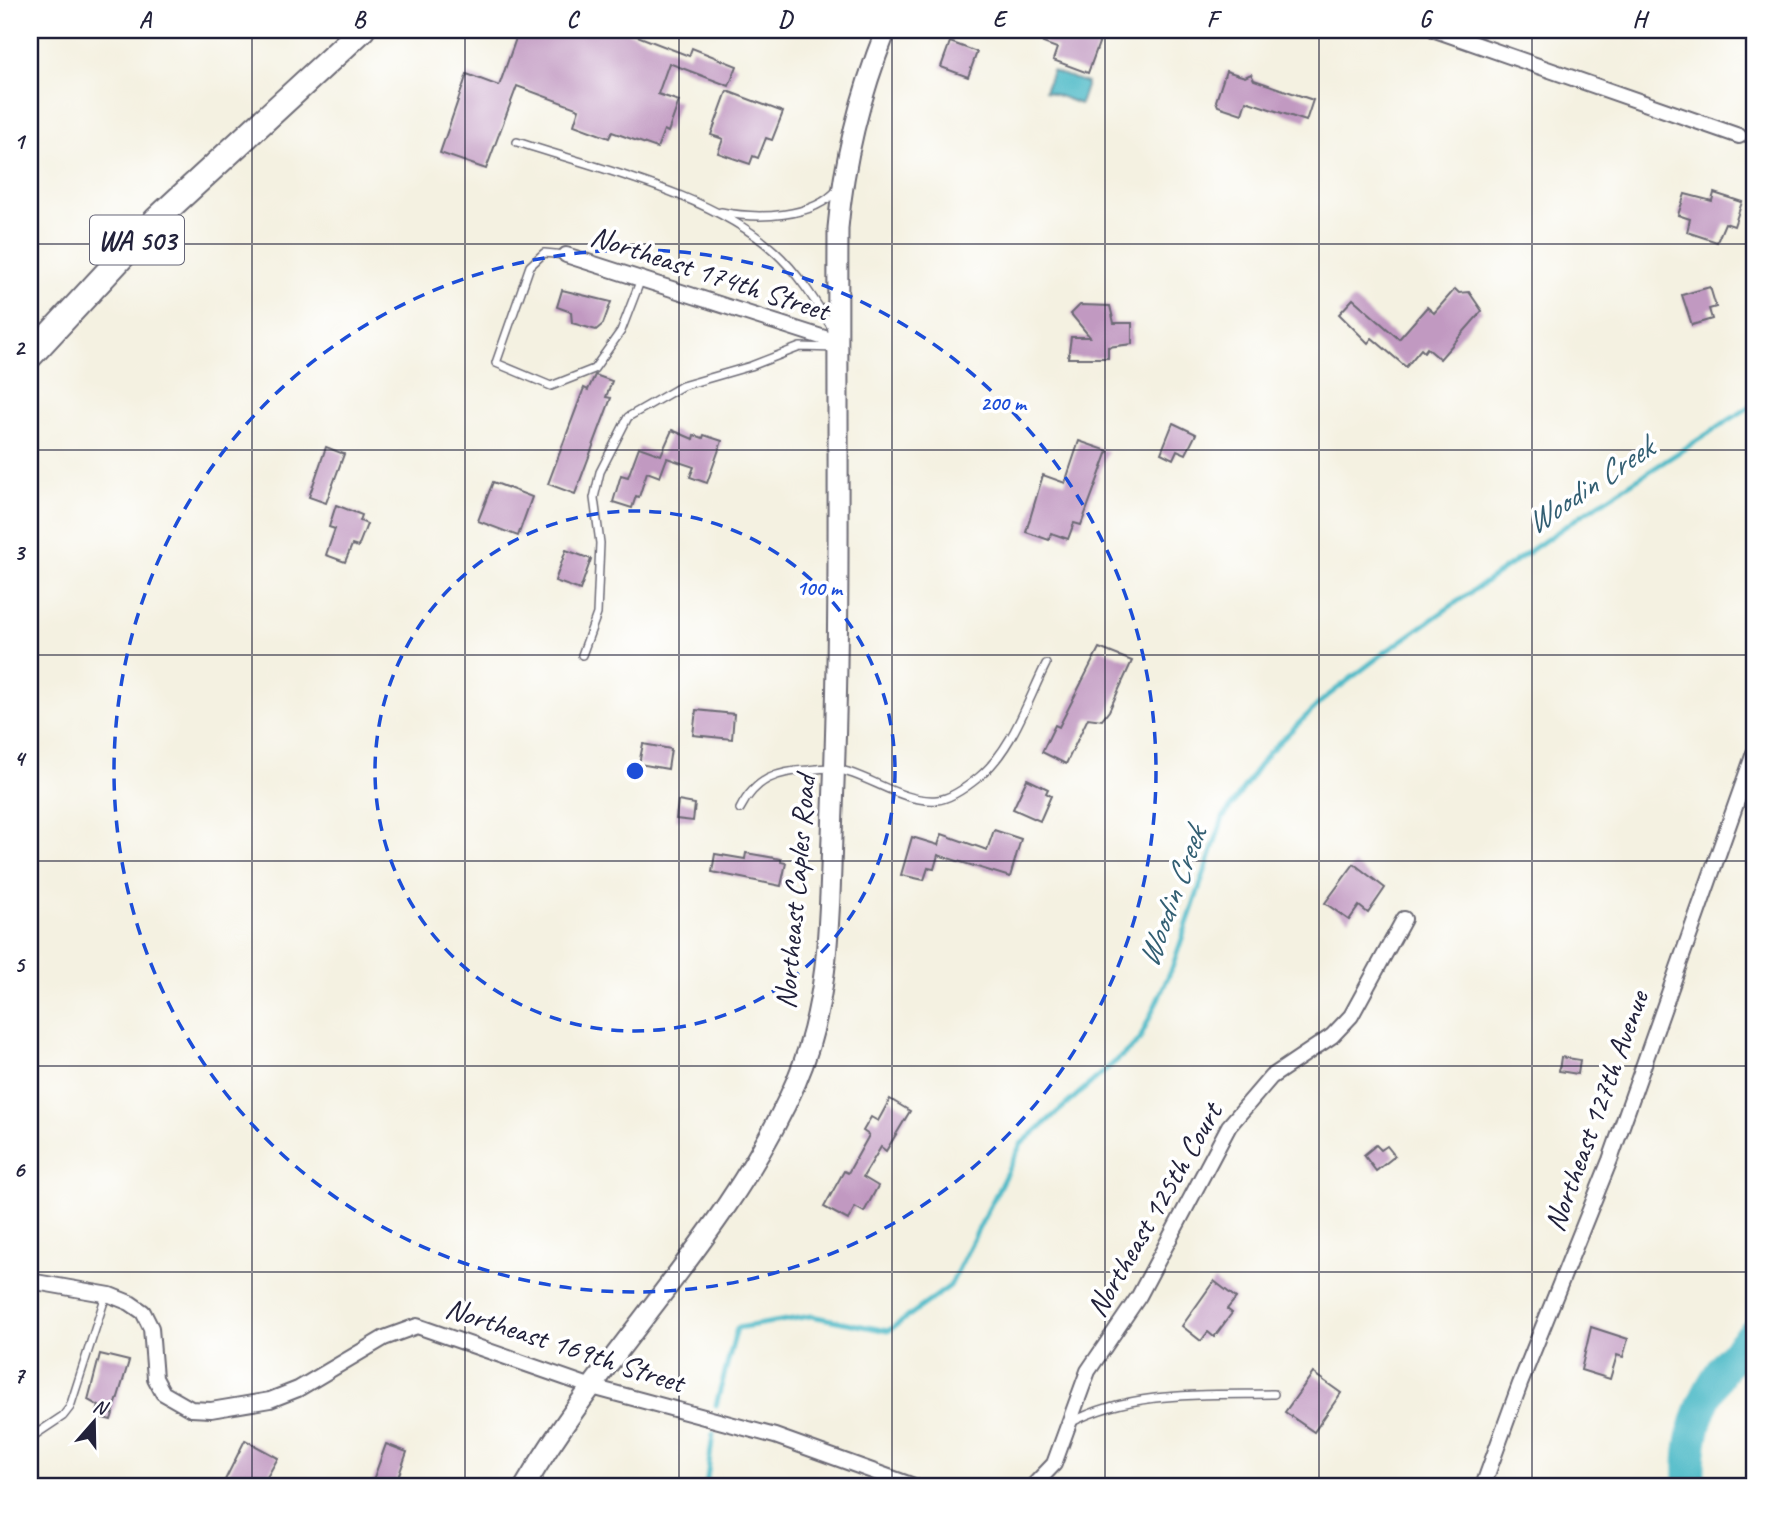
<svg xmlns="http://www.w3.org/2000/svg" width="1784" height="1516" viewBox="0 0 1784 1516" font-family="Caveat,sans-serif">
  <rect width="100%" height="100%" fill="#fff"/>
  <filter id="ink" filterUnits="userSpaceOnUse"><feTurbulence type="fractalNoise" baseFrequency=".0143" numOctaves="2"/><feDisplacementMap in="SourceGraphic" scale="14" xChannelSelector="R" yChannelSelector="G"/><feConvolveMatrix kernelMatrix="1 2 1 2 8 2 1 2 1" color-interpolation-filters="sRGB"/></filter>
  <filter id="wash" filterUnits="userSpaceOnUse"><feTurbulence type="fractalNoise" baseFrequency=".00686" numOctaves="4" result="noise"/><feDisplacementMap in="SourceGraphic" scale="28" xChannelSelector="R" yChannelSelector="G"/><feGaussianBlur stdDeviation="1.57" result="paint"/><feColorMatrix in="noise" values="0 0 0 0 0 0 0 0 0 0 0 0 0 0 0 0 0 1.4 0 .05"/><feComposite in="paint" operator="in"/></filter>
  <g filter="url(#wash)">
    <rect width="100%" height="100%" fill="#f4f1e1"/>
    <polygon fill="#4dbac7" stroke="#386e81" stroke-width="2" points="1052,71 1087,83 1080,104 1045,91"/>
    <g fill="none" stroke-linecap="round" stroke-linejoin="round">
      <g stroke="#4dbac7" stroke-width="5">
        <polyline points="716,1405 737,1328 811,1316 888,1331 950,1286 1021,1144 1139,1041 1172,968 1223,818 1268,753 1325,698 1388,650 1583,514 1754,404"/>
        <polyline points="706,1486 713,1434"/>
      </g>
      <path stroke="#4dbac7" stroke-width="32" d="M1690,1486C1685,1424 1710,1375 1754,1333"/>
    </g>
    <g id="blocks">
      <g fill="#c199c1">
        <polygon points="519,30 622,30 689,56 692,48 737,66 729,86 669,63 658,94 679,101 668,132 664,130 657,148 612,132 609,138 574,125 579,109 517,86 486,169 440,153 467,74 499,86"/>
        <polygon points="1048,30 1082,30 1081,33 1100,40 1088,73 1053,60 1057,48 1043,43"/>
        <polygon points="950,42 977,52 968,77 941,67"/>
        <polygon points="1226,71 1245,77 1251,74 1254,80 1313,100 1306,121 1246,101 1242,114 1218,106 1216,101"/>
        <polygon points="727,91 783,112 772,140 766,138 758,158 753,156 750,164 718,153 723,139 711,135"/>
        <polygon points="1714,193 1742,202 1734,226 1725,223 1717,242 1687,232 1690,219 1678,215 1685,194 1712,201"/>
        <polygon points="1710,287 1716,307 1709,309 1712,319 1692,325 1682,295"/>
        <polygon points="1455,289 1459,293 1469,292 1482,311 1440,359 1427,348 1424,352 1421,349 1406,367 1372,338 1368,343 1339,314 1353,299 1399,339 1427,307 1434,313"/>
        <polygon points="562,290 611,302 603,324 596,330 572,323 571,312 557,307"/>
        <polygon points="1080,305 1110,306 1114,323 1132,323 1132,344 1108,347 1108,358 1068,358 1071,337 1090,337 1071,314"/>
        <polygon points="595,375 612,381 606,397 611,398 575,494 548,484 584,388 588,390"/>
        <polygon points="1173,423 1196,434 1186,454 1177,450 1173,459 1161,453"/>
        <polygon points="672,430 693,439 694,435 703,438 704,435 722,441 707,483 690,477 694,467 667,458 660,477 647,472 639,497 636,496 632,508 613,502 621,475 628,477 639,447 661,455"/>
        <polygon points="1079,441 1108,451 1081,525 1074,523 1068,539 1051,533 1049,540 1026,532 1043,475 1065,483"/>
        <polygon points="326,447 344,454 326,503 309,497"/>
        <polygon points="493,482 532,497 518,536 478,521"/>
        <polygon points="336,505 362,515 360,521 367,524 358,547 352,545 345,562 326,555 335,529 329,527"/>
        <polygon points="566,550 591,559 580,590 555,581"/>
        <polygon points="1099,648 1132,661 1109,711 1102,720 1088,718 1066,764 1042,752 1055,725 1059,727"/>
        <polygon points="696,710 734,714 732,739 693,735"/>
        <polygon points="643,744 671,749 668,769 639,764"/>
        <polygon points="1027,779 1048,789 1046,793 1051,796 1040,821 1013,809"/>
        <polygon points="678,801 695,804 693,821 676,819"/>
        <polygon points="994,830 1021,839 1010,877 938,855 934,869 928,868 924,880 901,875 912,837 938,845 942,834 987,850"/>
        <polygon points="746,853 781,859 781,862 786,863 781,886 712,872 715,854 745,859"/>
        <polygon points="1354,864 1385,888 1368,913 1359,906 1349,920 1325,903"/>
        <polygon points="1561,1057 1580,1060 1578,1074 1559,1071"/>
        <polygon points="890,1099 910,1111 886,1151 881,1147 863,1177 878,1186 864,1212 855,1207 848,1220 824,1207 844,1171 848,1173 867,1139 869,1135 863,1131 871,1117 878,1121"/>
        <polygon points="1376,1145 1381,1150 1387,1146 1395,1156 1376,1171 1364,1155"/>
        <polygon points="1214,1281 1236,1298 1227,1309 1232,1313 1214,1337 1208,1332 1201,1341 1182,1326"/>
        <polygon points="1591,1327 1628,1339 1623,1357 1617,1355 1610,1379 1581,1370"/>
        <polygon points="100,1354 129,1361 111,1420 96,1416 99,1406 88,1400"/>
        <polygon points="1313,1373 1341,1393 1314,1432 1285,1412"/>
        <polygon points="245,1440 278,1458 262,1486 222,1486"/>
        <polygon points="386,1444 407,1452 395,1486 371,1486"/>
      </g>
    </g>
  </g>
  <g filter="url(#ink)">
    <use href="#blocks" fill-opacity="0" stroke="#6c6a75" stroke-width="2"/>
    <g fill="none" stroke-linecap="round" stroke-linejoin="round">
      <g stroke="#6c6a75" stroke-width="10">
        <g id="lane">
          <path d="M517,142C596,168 713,194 774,251C798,273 814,299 832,328"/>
          <path d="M721,212C756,219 813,219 838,189"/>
          <polyline points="566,255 544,253 530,266 496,363 551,386 594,369 621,331 641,279"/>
          <polyline points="582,655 597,614 600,543 594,498 600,472 628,417 682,386 751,366 800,347 837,348"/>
          <path d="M740,809C755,779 777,771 809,770C817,769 828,767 836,769C870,775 901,803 937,800C950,799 968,786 979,777C1012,750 1027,702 1046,664"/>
          <path d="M1070,1423C1131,1390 1206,1395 1274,1394"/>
          <polyline points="30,1438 63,1416 70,1407 106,1295"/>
        </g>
      </g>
      <g stroke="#6c6a75" stroke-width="18">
        <g id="street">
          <polyline points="1435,30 1739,136"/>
          <polyline points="566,255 837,342"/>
          <polyline points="30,1281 110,1295 130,1303 143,1312 151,1328 155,1378 163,1393 191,1409 211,1410 270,1400 298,1389 384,1338 417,1326 592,1387 775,1436 914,1486"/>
          <polyline points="1033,1486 1054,1464 1088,1371 1139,1296 1229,1126 1271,1077 1332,1036 1351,1016 1404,919"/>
          <polyline points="1483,1486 1520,1384 1610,1160 1754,753"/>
        </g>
      </g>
      <g stroke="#6c6a75" stroke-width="23">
        <path id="secondary" d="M525,1486C607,1346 731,1232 796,1082C833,997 829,900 833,809C841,616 837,421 838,228C844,158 860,95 886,30"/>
      </g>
      <g stroke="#6c6a75" stroke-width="28">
        <polyline id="highway" points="30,356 157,219 362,30"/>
      </g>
      <use href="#lane" stroke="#fff" stroke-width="7"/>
      <use href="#street" stroke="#fff" stroke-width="14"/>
      <use href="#secondary" stroke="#fff" stroke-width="19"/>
      <use href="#highway" stroke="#fff" stroke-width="24"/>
    </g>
  </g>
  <path fill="none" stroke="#22223b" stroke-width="2" stroke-opacity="0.55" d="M252,30V1486M465,30V1486M679,30V1486M892,30V1486M1105,30V1486M1319,30V1486M1532,30V1486M30,244H1754M30,450H1754M30,655H1754M30,861H1754M30,1066H1754M30,1272H1754"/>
  <g fill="none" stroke="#1d4ed8" stroke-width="3.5" stroke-dasharray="12 9">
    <circle cx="635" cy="771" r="260"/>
    <circle cx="635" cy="771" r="521"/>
  </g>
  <g text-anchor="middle" stroke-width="7" stroke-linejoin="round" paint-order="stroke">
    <rect fill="#fff" stroke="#646476" stroke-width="2" x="90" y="215.5" width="94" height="49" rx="5"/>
    <g font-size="28" font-weight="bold" fill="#22223b">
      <text x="137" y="250">WA 503</text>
    </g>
    <g font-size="30" fill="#22223b" stroke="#fff">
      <text transform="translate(710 273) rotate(18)" y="10">Northeast 174th Street</text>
      <text transform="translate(795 892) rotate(-85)" y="10">Northeast Caples Road</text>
      <text transform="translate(1596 1111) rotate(-70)" y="10">Northeast 127th Avenue</text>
      <text transform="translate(1154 1210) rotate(-60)" y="10">Northeast 125th Court</text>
      <text transform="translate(565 1345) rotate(18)" y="10">Northeast 169th Street</text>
    </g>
    <g font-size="32" font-style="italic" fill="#335f73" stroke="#fff">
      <text transform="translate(1589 485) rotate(-34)" y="11">Woodin Creek</text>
      <text transform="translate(1171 897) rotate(-70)" y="11">Woodin Creek</text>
    </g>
  </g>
  <circle cx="635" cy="771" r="10" fill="#1d4ed8" stroke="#fff" stroke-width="3.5"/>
  <g font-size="21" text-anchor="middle" font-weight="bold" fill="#1d4ed8" stroke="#fff" stroke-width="7" stroke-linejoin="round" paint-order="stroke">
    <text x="1003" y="410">200 m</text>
    <text x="819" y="595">100 m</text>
  </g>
  <rect width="1784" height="1516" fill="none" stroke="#fff" stroke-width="77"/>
  <g transform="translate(94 1422) rotate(20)" stroke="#ffffff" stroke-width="5" paint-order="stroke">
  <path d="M0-5L12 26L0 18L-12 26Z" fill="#22223b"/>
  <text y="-10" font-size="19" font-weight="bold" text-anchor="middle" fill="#22223b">N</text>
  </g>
  <rect x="38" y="38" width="1708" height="1440" fill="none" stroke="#22223b" stroke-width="2.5"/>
  <g font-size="23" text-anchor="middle" font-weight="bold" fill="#22223b">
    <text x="145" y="27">A</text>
    <text x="359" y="27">B</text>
    <text x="572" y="27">C</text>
    <text x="785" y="27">D</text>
    <text x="999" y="27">E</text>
    <text x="1212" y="27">F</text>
    <text x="1425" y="27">G</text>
    <text x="1639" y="27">H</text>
    <text x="19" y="149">1</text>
    <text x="19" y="355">2</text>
    <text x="19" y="560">3</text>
    <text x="19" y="766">4</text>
    <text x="19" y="972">5</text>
    <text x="19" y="1177">6</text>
    <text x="19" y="1383">7</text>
  </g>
</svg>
